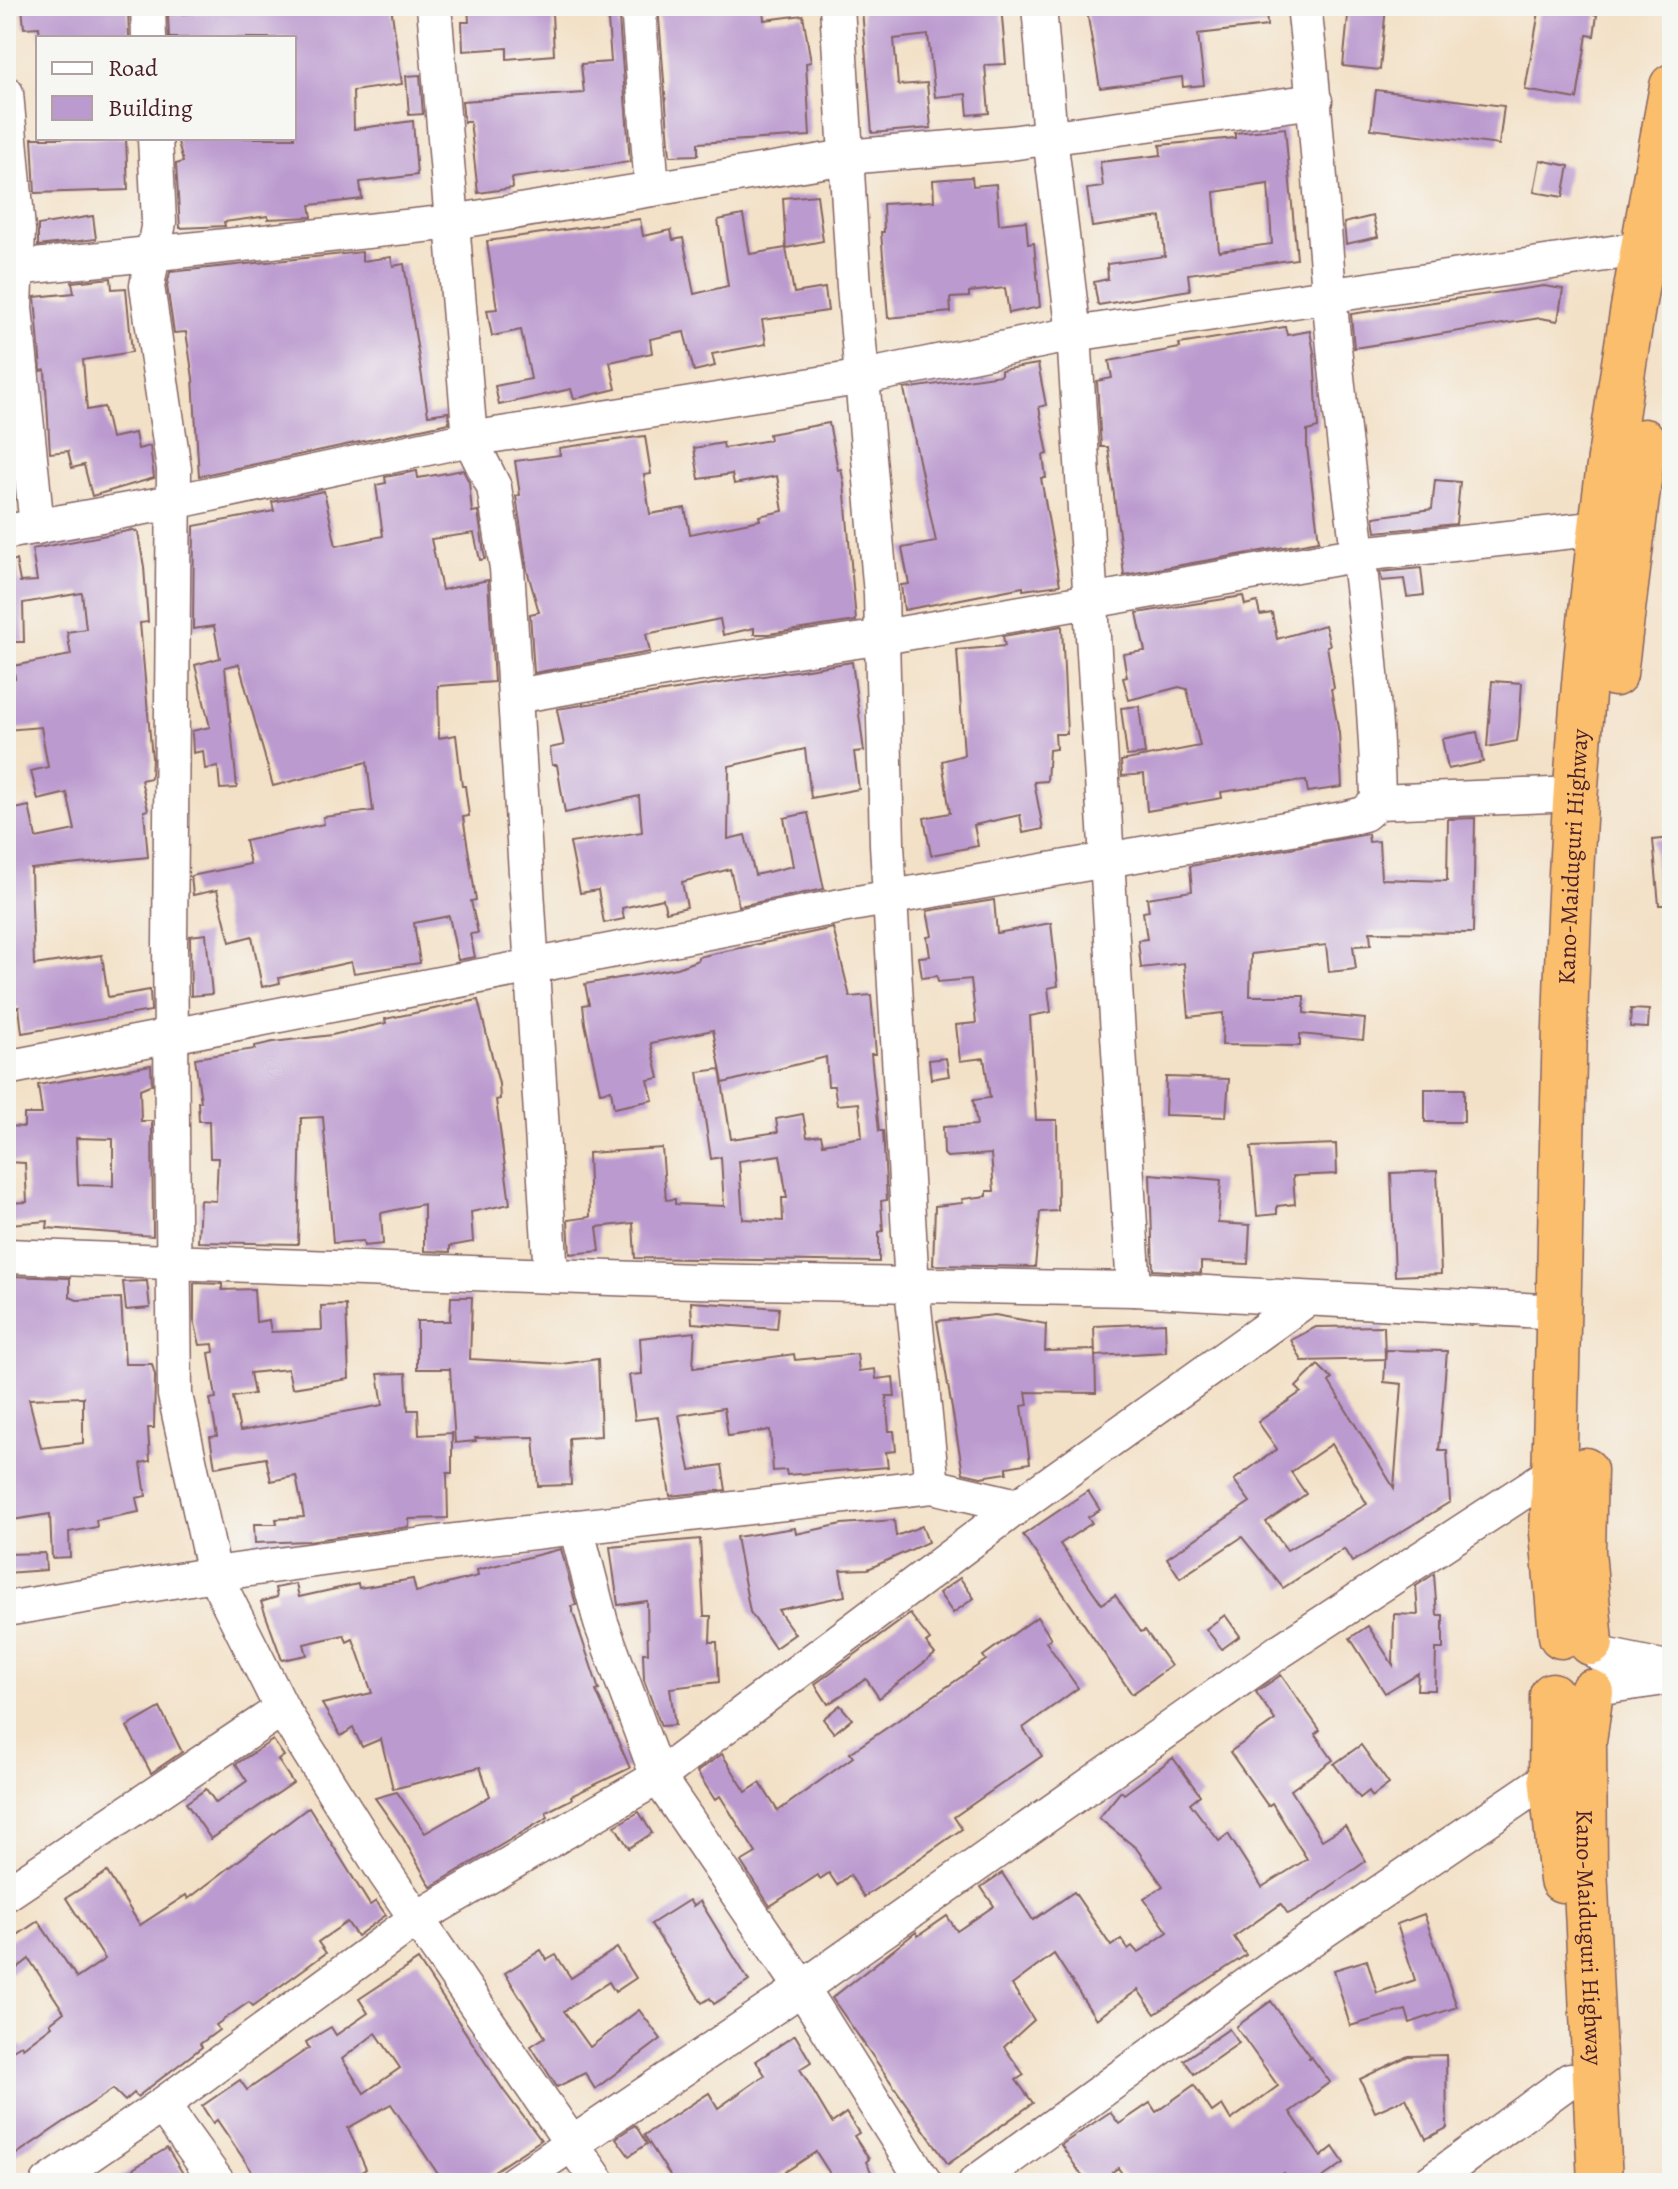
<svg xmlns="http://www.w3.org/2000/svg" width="1678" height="2189" viewBox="0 0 1678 2189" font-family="Alegreya,serif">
  <rect width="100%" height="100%" fill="#f6f6f2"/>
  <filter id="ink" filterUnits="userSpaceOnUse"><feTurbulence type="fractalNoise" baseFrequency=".0125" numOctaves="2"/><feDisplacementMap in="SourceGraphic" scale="16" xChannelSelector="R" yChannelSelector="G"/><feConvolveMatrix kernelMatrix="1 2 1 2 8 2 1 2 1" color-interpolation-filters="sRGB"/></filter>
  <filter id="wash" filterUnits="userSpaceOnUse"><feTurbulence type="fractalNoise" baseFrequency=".006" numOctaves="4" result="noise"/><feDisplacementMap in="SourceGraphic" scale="32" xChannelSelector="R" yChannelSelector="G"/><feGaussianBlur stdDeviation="1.8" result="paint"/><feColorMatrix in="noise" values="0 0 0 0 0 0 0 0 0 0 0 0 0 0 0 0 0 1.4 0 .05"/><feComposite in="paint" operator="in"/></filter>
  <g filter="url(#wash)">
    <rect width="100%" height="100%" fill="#f3e1c7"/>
    <g id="blocks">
      <g fill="#bb9acf" fill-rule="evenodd">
        <polygon points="22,6 128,6 129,38 40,38 39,27 24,28"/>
        <polygon points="283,6 391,6 402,84 353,91 354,129 413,121 417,175 360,182 362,199 310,205 312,217 268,219 268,216 224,222 225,226 180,228 176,164 183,162 177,138 294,138 294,38 169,38 168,15"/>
        <polygon points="468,6 527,6 527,15 552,13 554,55 507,59 507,48 463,51 462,22 469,22"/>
        <polygon points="607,6 618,6 630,162 512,178 513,188 478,193 470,121 464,122 462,101 584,93 581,64 611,62"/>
        <polygon points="658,6 763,6 764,20 803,15 811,62 806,63 810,136 698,143 698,155 670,156"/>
        <polygon points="921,6 1001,6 1006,64 985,65 989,113 968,115 966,94 935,97 928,35 894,39 898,85 927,83 931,128 872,133 862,9"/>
        <polygon points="1086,6 1216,6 1216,10 1266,6 1267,26 1198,34 1204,85 1183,87 1182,77 1100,88"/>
        <polygon points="1349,6 1386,6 1380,70 1343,66"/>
        <polygon points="1540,6 1590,6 1589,13 1597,15 1594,36 1587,35 1577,99 1525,90"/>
        <polygon points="420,75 423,114 409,115 406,76"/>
        <polygon points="1376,90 1504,106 1499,145 1371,129"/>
        <path d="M1285,128L1297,259L1188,274L1190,290L1098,305L1094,282L1108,279L1107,264L1165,256L1161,217L1092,227L1087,189L1103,187L1100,162L1161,155L1160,145L1235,138V133ZM1268,184L1272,244L1219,251L1214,192Z"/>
        <polygon points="32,138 126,138 128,190 35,193"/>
        <polygon points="1540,160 1569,166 1563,197 1534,192"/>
        <polygon points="972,177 973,186 996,184 999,224 1026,221 1028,244 1034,243 1040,307 1009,313 1005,288 969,292 969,297 950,298 951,312 888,318 881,232 884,232 883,204 934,201 933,180"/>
        <polygon points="817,195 823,241 786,248 783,198"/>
        <polygon points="743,215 750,254 786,248 794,293 825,288 828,311 762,320 766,344 712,354 715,366 694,371 684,332 650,339 652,353 610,362 616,389 574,399 571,389 499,405 495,386 531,379 521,330 492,336 487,310 497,309 487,241 640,219 643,236 671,230 673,240 683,238 694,294 728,286 718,220"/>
        <polygon points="93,216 96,239 38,246 38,225"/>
        <polygon points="1373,216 1378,237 1346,244 1344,223"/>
        <polygon points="362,252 362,261 391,257 393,266 404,264 428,415 448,412 449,423 199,476 193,378 186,332 174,333 167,286 170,272"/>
        <polygon points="111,278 112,289 126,288 132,352 83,360 87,410 104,407 111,438 135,433 138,449 150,446 154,478 92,496 84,465 72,468 68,451 50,453 45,370 41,371 35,297 74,293 72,282"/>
        <polygon points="1544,286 1563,289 1558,321 1540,318 1354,348 1351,314"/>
        <polygon points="1285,327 1287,335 1310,331 1314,353 1318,428 1307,431 1307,447 1319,541 1124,575 1108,447 1101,447 1097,381 1112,378 1109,361 1180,348 1179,344"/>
        <polygon points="1038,364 1046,405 1039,407 1048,454 1043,455 1046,478 1041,478 1060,585 1023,590 1023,587 904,610 901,585 909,584 902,548 936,542 904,389 1001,375 1001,370"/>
        <polygon points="829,423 838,470 841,469 844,483 856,621 768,634 754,634 754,628 723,635 720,619 646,634 650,652 534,673 530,614 539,612 527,570 516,496 520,495 515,461 560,455 559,448 645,436 651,474 644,475 650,514 685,508 690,534 760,520 759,516 783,511 777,476 734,484 732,474 699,479 694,448 723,443 724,448 770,440 769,434"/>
        <polygon points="6,438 14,501 8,502 6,490"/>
        <polygon points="463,470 469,482 472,512 478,511 485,559 480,560 474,533 431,539 442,590 488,580 494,682 438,686 439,738 456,735 462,786 465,786 469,816 463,817 476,900 471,901 478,933 470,934 475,957 458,960 449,916 414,923 420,963 354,973 351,962 279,978 280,983 262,987 252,936 230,942 217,890 193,895 191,876 250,864 245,841 324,824 323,817 373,811 367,762 273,786 239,664 225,667 237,788 220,789 218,767 205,769 203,751 193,753 192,731 210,727 195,665 220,658 214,626 193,629 194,526 274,511 272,502 324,491 336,546 383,536 376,485 386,483 385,477 417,471 418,478"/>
        <polygon points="1435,480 1460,482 1456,524 1376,532 1374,517 1432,509"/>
        <polygon points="133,530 138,532 144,567 148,622 140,623 152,758 151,778 141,780 148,810 144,811 148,857 31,869 32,907 34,965 102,955 108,997 150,990 151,1011 22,1033 19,1007 6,1009 6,811 29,806 36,838 75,830 67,793 38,800 31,771 48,767 41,727 6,730 6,681 15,678 13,666 71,655 67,632 86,629 82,593 23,603 24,642 6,642 6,561 16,560 20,582 37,581 32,549"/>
        <polygon points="1421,568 1424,595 1407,597 1404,579 1382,581 1380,572"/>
        <polygon points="1243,596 1245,605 1257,602 1260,615 1272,613 1277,639 1325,625 1330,645 1327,646 1334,688 1331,689 1339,733 1342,787 1308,792 1306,781 1291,782 1221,792 1222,798 1147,811 1144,774 1122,776 1121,761 1200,746 1187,689 1179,687 1129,700 1123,678 1127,677 1123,654 1145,651 1137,613"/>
        <polygon points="1062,626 1067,734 1055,734 1056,749 1049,750 1047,781 1034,782 1043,829 1023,833 1020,815 974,825 978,846 931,855 924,818 950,813 942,761 964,755 957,650 1005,646 1003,636"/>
        <polygon points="852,662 864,751 854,752 859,789 811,798 805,749 729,766 728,839 745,835 755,875 793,866 784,818 808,813 824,889 739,906 730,869 682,882 687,907 666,912 663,899 622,908 624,919 604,923 598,890 580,893 570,843 642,832 639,796 565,813 557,765 552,765 550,748 564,745 557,709"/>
        <polygon points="1492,681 1522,683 1519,727 1517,741 1487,747"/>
        <polygon points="1139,706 1145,754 1127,756 1121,708"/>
        <polygon points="1477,732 1483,762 1448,769 1442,739"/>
        <polygon points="1475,818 1473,933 1370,932 1371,945 1353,946 1356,969 1329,972 1326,945 1251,954 1250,996 1304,996 1304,1013 1365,1019 1363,1040 1300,1034 1300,1046 1222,1045 1223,1013 1189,1017 1184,963 1141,968 1138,940 1147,939 1143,912 1149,911 1147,898 1192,891 1190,866 1368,834 1369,842 1379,841 1381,879 1447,881 1448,819"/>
        <polygon points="1672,838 1672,905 1659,905 1653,840"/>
        <polygon points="994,900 997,933 1051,923 1058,986 1048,988 1051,1012 1030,1016 1036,1120 1057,1120 1058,1211 1040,1212 1035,1267 933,1265 935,1206 963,1203 962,1199 987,1196 987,1191 994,1191 991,1154 947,1157 944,1154 943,1127 977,1125 973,1100 990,1098 984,1058 960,1061 956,1025 976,1023 971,979 938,982 937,976 922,978 919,957 930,956 927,937 932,936 927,911"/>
        <path d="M833,928L850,997L871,995L876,1054H871L879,1131H883L887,1200L881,1201L883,1231L879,1232V1262L635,1258L633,1223L597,1227L600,1251L570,1254L568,1220L590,1217L588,1153L662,1148L666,1200L675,1199V1204L724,1206L721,1157L711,1159L698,1072L720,1069L731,1139L778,1132L776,1119L803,1114L807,1137L821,1135L823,1144L862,1137L859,1103L837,1105L834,1086H828L826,1057L723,1083L713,1030L651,1043L659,1078L648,1080L653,1100L614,1108L611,1090L600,1092L585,1023L583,1005L589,1004L585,984L677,968L698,960V957ZM780,1155L787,1198H782L783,1221L743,1219L739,1161Z"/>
        <polygon points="206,934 212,994 191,996 190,936"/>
        <polygon points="478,1000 499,1084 500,1099 496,1100 510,1204 471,1212 473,1242 450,1246 450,1252 424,1251 424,1204 381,1213 383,1244 364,1246 363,1241 333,1243 323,1117 301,1118 298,1244 198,1242 200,1200 216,1201 218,1158 210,1158 209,1121 199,1121 198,1102 201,1102 195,1058 255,1049 255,1046 273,1042 332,1035 386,1023 385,1019"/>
        <polygon points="1631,1009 1649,1010 1648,1028 1630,1027"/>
        <polygon points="946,1058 949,1076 931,1079 929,1060"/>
        <path d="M151,1065L152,1084L140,1089L141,1121H152L153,1236L47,1228L48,1221L8,1224L7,1203L27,1202L25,1163L6,1162L7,1126L24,1127V1114H42L38,1085ZM76,1138L113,1139V1186L78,1185Z"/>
        <polygon points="1166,1077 1229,1079 1226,1117 1165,1115"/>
        <rect x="1425" y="1089" width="39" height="33"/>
        <polygon points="1336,1144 1337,1174 1293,1176 1295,1204 1277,1206 1277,1214 1257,1216 1251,1147"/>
        <polygon points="1437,1171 1441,1274 1395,1276 1391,1173"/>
        <polygon points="1150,1174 1221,1180 1218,1223 1250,1225 1248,1264 1201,1262 1201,1273 1153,1270"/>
        <path d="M6,1276L70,1278V1297L77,1300L121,1298L125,1364H152L155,1375L154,1428H148L150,1461L141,1463L146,1496L136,1498L139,1512L96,1520L97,1527L69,1532L70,1557L52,1558L50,1514L6,1521V1437L12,1435L6,1407ZM83,1397V1443L41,1448L29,1399Z"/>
        <polygon points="147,1281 150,1308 126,1310 123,1282"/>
        <polygon points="194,1283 222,1284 222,1290 254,1289 256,1322 269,1320 271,1332 322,1330 321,1306 346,1305 349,1379 292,1388 288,1369 250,1373 254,1394 233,1397 240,1431 383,1405 378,1374 406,1373 408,1410 418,1410 419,1435 452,1433 452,1473 447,1473 448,1518 409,1519 409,1527 308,1541 255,1543 254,1524 277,1524 276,1519 304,1517 296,1476 271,1481 266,1458 215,1467 210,1437 217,1436 210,1399 216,1398 209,1353 214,1352 213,1344 200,1345 194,1320"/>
        <polygon points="451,1297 472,1297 470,1359 562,1364 598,1359 601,1436 569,1438 571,1485 538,1486 534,1437 475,1438 476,1441 455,1443 450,1369 417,1369 417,1321 450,1321"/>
        <polygon points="691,1302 779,1308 777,1329 692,1323"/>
        <polygon points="995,1315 1046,1324 1045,1351 1095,1350 1096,1393 1026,1392 1028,1405 1022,1406 1030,1463 1007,1467 1007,1473 981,1477 963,1473 937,1321"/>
        <polygon points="1165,1323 1166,1352 1095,1356 1094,1326"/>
        <polygon points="1384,1326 1385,1359 1302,1361 1291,1340 1316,1327"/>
        <polygon points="695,1332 693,1368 794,1354 795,1360 857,1354 859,1371 875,1369 876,1379 893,1377 895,1396 886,1396 889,1431 894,1431 896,1451 886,1452 888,1467 787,1475 786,1470 773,1471 770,1430 728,1436 724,1408 679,1415 690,1470 722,1465 726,1490 670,1496 658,1417 635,1420 629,1375 642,1374 640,1338"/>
        <path d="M1386,1350L1447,1351L1439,1450H1447L1450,1502L1352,1562L1344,1549L1283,1588L1242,1537L1180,1578L1167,1558L1250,1502L1234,1480L1277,1449L1258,1422L1301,1392L1296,1387L1318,1365L1332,1379L1329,1382L1394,1488L1402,1384L1384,1382ZM1332,1444L1367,1504L1287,1550L1266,1522L1306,1494L1291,1472Z"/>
        <polygon points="1088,1491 1100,1510 1088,1517 1092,1523 1060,1544 1102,1604 1115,1595 1141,1632 1145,1630 1171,1666 1132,1694 1023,1535"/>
        <polygon points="894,1520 896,1536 922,1526 928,1542 868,1569 840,1570 845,1596 778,1610 795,1634 775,1648 750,1612 736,1537 795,1528 796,1534 842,1524"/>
        <polygon points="700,1539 704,1616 711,1616 710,1642 717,1642 719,1682 670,1688 675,1725 661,1726 644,1680 643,1653 648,1653 647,1601 618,1605 610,1547"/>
        <polygon points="561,1549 576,1605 571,1606 599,1690 596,1691 630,1768 571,1796 572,1799 546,1812 548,1817 431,1887 403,1838 375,1798 397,1792 425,1833 490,1796 480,1767 393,1789 381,1739 362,1747 353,1728 341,1736 322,1704 372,1693 353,1639 347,1642 344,1635 304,1644 307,1655 282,1660 261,1602 277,1597 275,1588 296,1584 299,1597 358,1584 359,1588 413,1579 416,1592 478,1576 477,1570"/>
        <polygon points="45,1553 46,1570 6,1573 6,1554"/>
        <polygon points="1434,1574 1437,1615 1443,1615 1443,1649 1436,1649 1435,1690 1417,1690 1418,1673 1385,1693 1350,1638 1368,1626 1393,1665 1394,1614 1418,1615 1416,1586"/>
        <polygon points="960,1578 974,1598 953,1613 939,1593"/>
        <polygon points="910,1614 930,1640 926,1643 935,1654 879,1698 866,1679 828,1704 815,1684"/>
        <polygon points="1225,1615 1240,1636 1222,1649 1206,1629"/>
        <polygon points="1037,1617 1051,1638 1046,1642 1078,1688 1023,1728 1042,1756 954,1817 962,1829 864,1897 850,1875 837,1885 829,1873 820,1879 818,1875 770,1906 741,1862 756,1853 720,1796 715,1800 697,1772 722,1754 746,1792 760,1783 778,1811 853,1757 850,1753 986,1660 983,1656"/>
        <polygon points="1281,1675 1320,1730 1315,1734 1333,1760 1291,1790 1322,1840 1345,1826 1366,1861 1306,1904 1288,1914 1281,1904 1234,1937 1246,1955 1155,2014 1138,1990 1096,2019 1054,1954 1012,1985 1034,2020 1004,2047 1024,2075 1016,2080 1033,2103 948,2164 832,1998 916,1932 918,1936 947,1916 957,1931 994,1906 981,1887 1002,1873 1033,1920 1074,1892 1111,1946 1121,1939 1128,1949 1132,1946 1138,1953 1168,1932 1144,1899 1163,1886 1136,1848 1099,1818 1121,1791 1124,1794 1173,1758 1200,1795 1190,1803 1219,1841 1228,1834 1262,1887 1307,1859 1272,1803 1268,1806 1230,1752 1275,1720 1256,1692"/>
        <polygon points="840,1705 852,1719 834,1733 823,1719"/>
        <polygon points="160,1708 182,1752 151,1773 127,1727"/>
        <polygon points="273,1740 284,1756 278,1760 293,1783 211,1839 186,1803 206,1789 216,1803 247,1781 236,1764"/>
        <polygon points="1361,1745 1389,1784 1372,1797 1369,1791 1360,1798 1334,1764"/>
        <polygon points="309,1807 370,1905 376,1901 386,1915 357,1936 347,1922 318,1942 326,1953 253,2006 249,2002 216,2025 219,2030 200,2044 202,2047 137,2097 134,2093 125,2101 113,2089 6,2161 6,2110 14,2105 6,2091 6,2054 21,2045 23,2048 52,2026 50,2023 64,2012 29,1959 6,1977 6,1943 38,1921 77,1978 105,1959 66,1898 107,1872 140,1925 186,1895 188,1899"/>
        <polygon points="639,1812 652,1833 629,1848 615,1826"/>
        <polygon points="689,1900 693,1906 700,1901 749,1981 714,2004 710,1998 702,2003 651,1924"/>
        <polygon points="1424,1914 1457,2007 1410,2023 1406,2010 1350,2026 1334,1970 1367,1960 1377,1993 1415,1980 1397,1924"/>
        <polygon points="617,1948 636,1978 615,1992 609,1982 564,2011 590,2047 639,2010 661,2039 595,2089 585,2073 557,2087 531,2046 545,2037 505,1973 541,1950 547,1960 556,1955 571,1978"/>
        <path d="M418,1960L504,2091L541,2140L476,2183H444L391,2104L348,2128L366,2169L344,2183H260L217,2120L213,2123L202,2106L240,2080L247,2090L309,2048L306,2042L331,2027L336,2035L368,2013L359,1999ZM376,2033L400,2068L364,2093L342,2059Z"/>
        <polygon points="1271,2001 1311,2057 1308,2058 1312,2058 1330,2082 1290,2112 1321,2157 1333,2147 1344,2163 1314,2183 1290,2183 1284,2173 1271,2183 1129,2183 1118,2168 1097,2183 1087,2183 1061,2145 1110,2112 1119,2124 1150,2103 1156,2112 1194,2085 1212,2112 1222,2105 1231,2120 1278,2086 1236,2027"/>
        <polygon points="1229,2029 1239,2043 1194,2074 1184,2060"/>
        <polygon points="795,2035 811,2062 800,2069 832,2123 846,2113 859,2133 854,2136 869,2159 866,2162 877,2183 836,2183 816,2152 768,2183 675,2183 644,2135 709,2093 718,2108 765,2075 756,2061"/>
        <polygon points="1446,2055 1447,2128 1426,2139 1406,2098 1375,2112 1360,2079 1408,2056"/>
        <polygon points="635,2125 647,2144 629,2156 616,2138"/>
        <polygon points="167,2148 189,2183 110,2183"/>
      </g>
    </g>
  </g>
  <g filter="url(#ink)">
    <use href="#blocks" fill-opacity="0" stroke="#856362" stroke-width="2"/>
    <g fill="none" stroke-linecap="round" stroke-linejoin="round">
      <g stroke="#856362" stroke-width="37">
        <g id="minor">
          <polyline points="148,6 149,38"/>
          <polyline points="434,6 470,439 494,487 507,568 551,1275"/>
          <polyline points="638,6 652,189"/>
          <polyline points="837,6 854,287 881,594 887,844 912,1287 932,1486"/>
          <polyline points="1039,6 1050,137 1074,334 1134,1289"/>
          <path d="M1304,6C1319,132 1324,260 1338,386C1353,524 1376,663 1378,802"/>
          <polyline points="6,93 18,230 15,308 37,527"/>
          <polyline points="155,138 159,222 147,286 174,469 170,945 175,1395 214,1574 282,1709 385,1873 599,2183"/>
          <polyline points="6,269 453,222 846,157 1010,143 1315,101"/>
          <polyline points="6,532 173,502 470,439 864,377 1074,334 1672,244"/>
          <polyline points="516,696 681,667 883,637 1360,554 1601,528"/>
          <polyline points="6,1068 852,904 1343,819 1364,814 1378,802 1575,794"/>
          <polyline points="6,1256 694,1281 1134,1289 1561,1312"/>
          <polyline points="576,1527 601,1623 658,1777 802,1988 925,2183"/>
          <polyline points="6,1609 214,1574 430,1544 932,1486 1018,1506"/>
          <polyline points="1599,1654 1672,1669"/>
          <polyline points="1595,1688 1672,1677"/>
          <polyline points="6,1894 282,1709"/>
          <polyline points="162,2105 218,2183"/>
          <polyline points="48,2183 162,2105 416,1919 658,1777 1018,1506 1306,1300"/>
          <polyline points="514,2183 802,1988 1280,1651 1555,1471"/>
          <polyline points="975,2183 1291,1953 1551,1776"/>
          <polyline points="1429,2183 1570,2080"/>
        </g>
      </g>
      <g stroke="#856362" stroke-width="47">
        <g id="highway">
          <polyline points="1615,674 1644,441"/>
          <polyline points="1585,1470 1583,1551 1591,1643"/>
          <path id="s1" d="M1561,1636L1552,1533C1563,1258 1559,982 1582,707C1599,499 1634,291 1672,86"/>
          <path id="s2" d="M1591,1692L1584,1741L1585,1867L1600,2183"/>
          <polyline points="1552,1695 1551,1776 1562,1880"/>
        </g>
      </g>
      <use href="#minor" stroke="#fff" stroke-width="34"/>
      <use href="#highway" stroke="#fabe6d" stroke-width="44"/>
    </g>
  </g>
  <g text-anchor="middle" stroke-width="6" stroke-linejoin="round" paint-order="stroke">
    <g font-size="24" fill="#4a1f2b" stroke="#f6f6f2">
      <text dy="8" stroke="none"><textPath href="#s1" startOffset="780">Kano-Maiduguri Highway</textPath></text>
      <text dy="8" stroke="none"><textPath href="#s2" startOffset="246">Kano-Maiduguri Highway</textPath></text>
    </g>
  </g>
  <rect width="1678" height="2189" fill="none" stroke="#f6f6f2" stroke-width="32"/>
  <rect x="36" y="36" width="260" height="104" fill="#f6f6f2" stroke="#b1a0a2" stroke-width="2"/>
  <rect x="52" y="62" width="40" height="12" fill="#ffffff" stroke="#b1a0a2" stroke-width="2"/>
  <text x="108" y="76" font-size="24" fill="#4a1f2b">Road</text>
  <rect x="52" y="96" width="40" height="24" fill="#bb9acf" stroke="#b1a0a2" stroke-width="2"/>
  <text x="108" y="116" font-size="24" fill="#4a1f2b">Building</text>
</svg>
